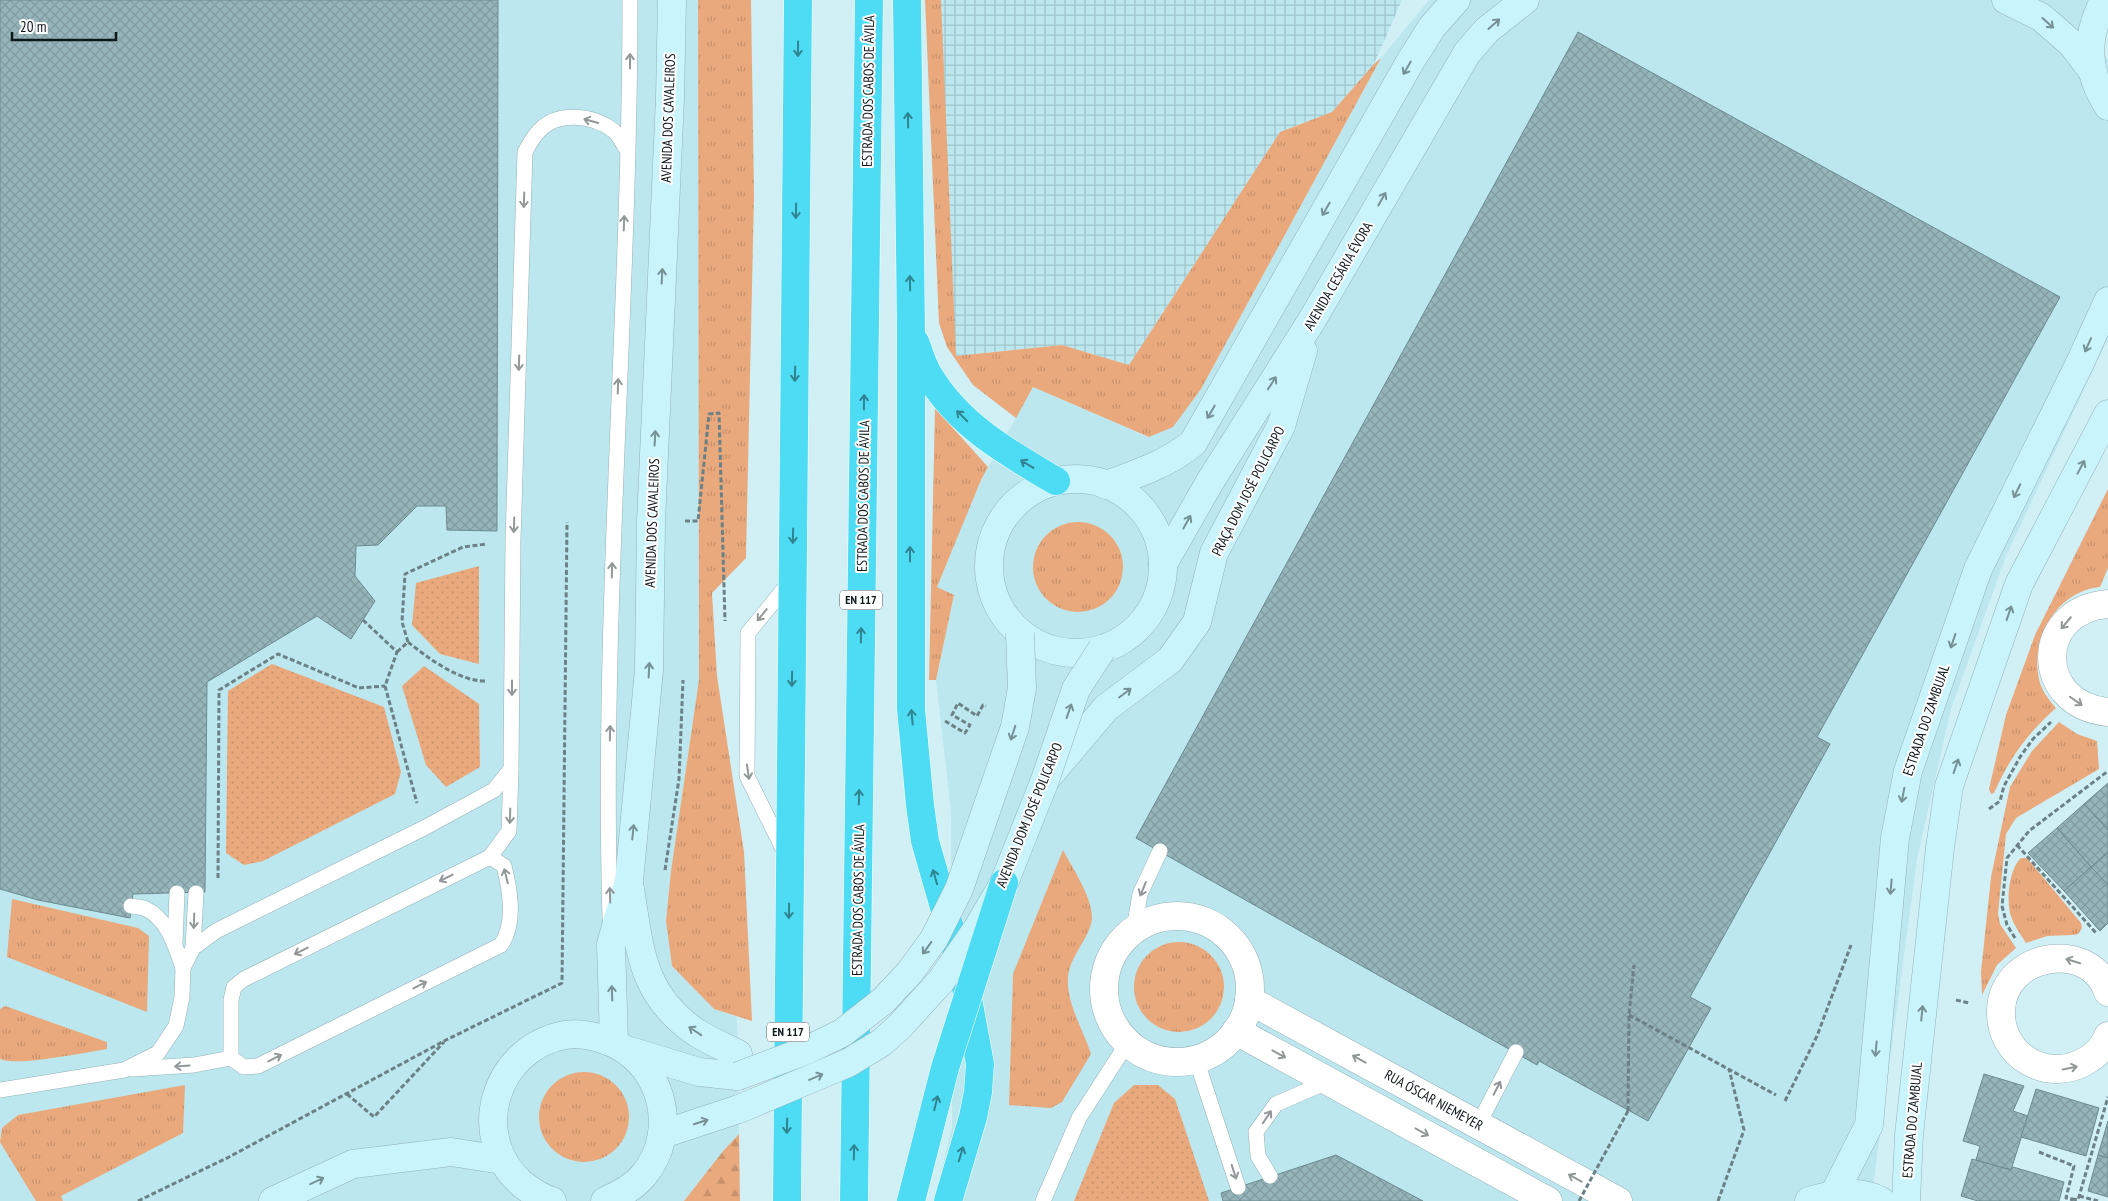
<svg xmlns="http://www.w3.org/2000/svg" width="2108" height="1201" viewBox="0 0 2108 1201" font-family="'PT Sans Narrow',sans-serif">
  <defs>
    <pattern id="industrial-grid" width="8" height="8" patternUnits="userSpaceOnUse" patternTransform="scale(1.25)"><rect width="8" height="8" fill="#bce7ee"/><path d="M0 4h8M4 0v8" fill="none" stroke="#a0c5cc"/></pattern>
    <pattern id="grass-tufts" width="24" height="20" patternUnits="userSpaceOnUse" patternTransform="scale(1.25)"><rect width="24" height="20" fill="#eaa97c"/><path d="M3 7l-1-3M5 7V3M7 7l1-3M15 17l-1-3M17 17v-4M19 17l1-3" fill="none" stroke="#c8916b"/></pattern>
    <pattern id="forest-firs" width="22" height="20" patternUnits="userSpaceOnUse" patternTransform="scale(1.25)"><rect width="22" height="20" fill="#eaa97c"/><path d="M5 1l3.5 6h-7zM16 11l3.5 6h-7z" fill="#c8916b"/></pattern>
    <pattern id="garden-dots" width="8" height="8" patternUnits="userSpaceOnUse" patternTransform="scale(1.25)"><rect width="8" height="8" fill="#eaa97c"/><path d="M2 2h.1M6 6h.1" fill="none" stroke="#c8916b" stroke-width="1.8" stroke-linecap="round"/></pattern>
    <pattern id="building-cross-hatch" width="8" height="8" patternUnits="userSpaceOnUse" patternTransform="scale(1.25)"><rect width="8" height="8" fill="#96b5bb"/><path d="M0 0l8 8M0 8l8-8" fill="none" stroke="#809ba0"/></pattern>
  </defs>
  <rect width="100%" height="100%" fill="#d0f0f6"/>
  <g fill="#bce7ee">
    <polygon points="0,0 698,0 699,680 671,871 666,921 672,966 714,1009 737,1017 739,1134 724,1150 684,1201 0,1201"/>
    <polygon points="1429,0 2108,0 2100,48 2108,60 2108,338 2006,556 1951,709 1917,859 1871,1201 934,1201 952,1127 951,811 936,680 954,596 937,587 981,480 1033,387 1148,437 1201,389 1381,58"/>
  </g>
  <polygon fill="url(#industrial-grid)" points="938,0 1402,0 1374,64 1332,112 1280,132 1129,365 1062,345 955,356"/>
  <g fill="url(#grass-tufts)">
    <polygon points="698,0 751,0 754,195 746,558 712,593 717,676 744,852 752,1021 714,1009 672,966 666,921 671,871 699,680"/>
    <polygon points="925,0 941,0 956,356 1062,345 1129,365 1280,132 1332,112 1374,64 1381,58 1201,389 1173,427 1149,437 1033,387 1016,418 973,385 947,347 939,323"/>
    <polygon points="935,408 988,467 981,480 937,587 954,595 936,680 929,680"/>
    <path d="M2108,489V568L2100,587C2057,591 2030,638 2039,679C2041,690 2049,700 2056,708C2027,734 2010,757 1994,793L1991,794L1989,789L2006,715L2035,635Z"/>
    <circle cx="1078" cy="567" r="45"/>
    <polygon points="2059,722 2077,734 2097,741 2099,769 2016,818 2006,834 1998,914 2000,924 2016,948 1997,965 1982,995 1981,972 1991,877 2010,787 2032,751"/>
    <path d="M1063,850C1073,869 1097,904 1091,924C1086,942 1070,957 1068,977C1066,1003 1083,1029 1091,1054L1062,1102L1051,1108L1009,1105L1013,974Z"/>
    <path d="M2021,858H2027L2081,923L2082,928L2078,934L2073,935L2047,936L2026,943C2021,935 2015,927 2012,919C2005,904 2009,868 2021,858Z"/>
    <polygon points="12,899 138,928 149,936 147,1012 7,957"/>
    <circle cx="1179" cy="987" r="45"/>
    <path d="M5,1006L107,1042V1049C87,1052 16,1067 0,1059V1009Z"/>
    <circle cx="584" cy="1117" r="45"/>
    <polygon points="185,1085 183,1133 61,1196 63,1201 36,1201 0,1142 2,1128 18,1115"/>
  </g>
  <polygon fill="url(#forest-firs)" points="739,1134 740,1201 684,1201 724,1150"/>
  <g fill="url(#garden-dots)">
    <polygon points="479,566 479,664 440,654 412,625 416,583"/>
    <polygon points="272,664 384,707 401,772 395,794 263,861 244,865 226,853 228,691"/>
    <polygon points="424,666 479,704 480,767 446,787 426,765 402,686"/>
    <polygon points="1134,1085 1158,1085 1175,1099 1209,1201 1074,1201 1114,1103"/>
  </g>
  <g fill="url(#building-cross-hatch)" stroke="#6c8a90">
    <polygon points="0,0 498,0 497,531 447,530 446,506 417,506 378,545 356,546 355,576 375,601 351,639 317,616 207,682 205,892 133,894 130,918 38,900 0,889"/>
    <polygon points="1578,32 2060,297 1817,737 1830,744 1690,997 1711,1008 1648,1121 1539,1061 1537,1065 1136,838"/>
    <polygon points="2108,783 2108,830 2084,804"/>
    <polygon points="2084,804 2108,830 2108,852 2091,867 2057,828"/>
    <polygon points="2057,828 2091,867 2064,891 2028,853"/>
    <polygon points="2108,852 2108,885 2091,867"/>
    <polygon points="2091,867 2108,885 2108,923 2100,931 2064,891"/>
    <polygon points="1984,1074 2024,1086 2013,1111 2028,1116 2011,1170 1976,1160 1980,1146 1963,1141"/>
    <polygon points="2036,1089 2099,1108 2086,1156 2021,1137"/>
    <polygon points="2108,1121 2108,1158 2098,1155"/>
    <polygon points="1336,1155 1423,1201 1223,1201 1221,1193"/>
    <polygon points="2098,1155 2108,1158 2108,1197 2088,1191"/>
    <polygon points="1972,1159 2011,1170 2013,1167 2064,1182 2059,1201 1978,1201 1961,1196"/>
  </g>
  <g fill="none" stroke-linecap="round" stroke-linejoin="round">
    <g stroke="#93b2b8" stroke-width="16">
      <g id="lane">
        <polyline points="785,853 747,776 748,633 792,579"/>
        <path d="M131,906C136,907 142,907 146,909C168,919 176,948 183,968"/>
        <path d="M610,918C601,611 630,306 630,0"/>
        <polyline points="1134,929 1140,894 1160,851"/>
        <polyline points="175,943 177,893"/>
        <polyline points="193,948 196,893"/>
        <polyline points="231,1058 231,1000 234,987 244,979 490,857 509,831 511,769"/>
        <polyline points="1196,1059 1238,1187"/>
        <path d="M133,1069L194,1065L231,1058L244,1067L258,1066L501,945C516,923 510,890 504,866L490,857"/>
        <path d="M0,1090L124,1070L158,1053L176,1026L182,997L183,968L193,948L216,931L424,828L494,790L511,769L513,540L525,152C529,145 533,137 538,132C557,110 593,115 614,131C619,135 623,144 627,150"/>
        <polyline points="1478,1125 1516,1052"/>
        <polyline points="1270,1176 1258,1156 1256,1132 1276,1104 1329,1081"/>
        <polyline points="1043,1201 1079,1118 1128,1042"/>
      </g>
    </g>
    <g stroke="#93b2b8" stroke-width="29">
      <g id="street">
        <path d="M2108,604C2033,610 2034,705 2108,712"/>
        <circle cx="1177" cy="989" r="73"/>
        <path d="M2108,992C2090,938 2003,953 2001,1010C1999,1057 2050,1085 2089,1059C2097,1054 2105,1045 2108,1036"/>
        <polyline points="1249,1000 1618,1201"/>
        <polyline points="1236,1031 1548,1201"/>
      </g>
    </g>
    <g stroke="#93b2b8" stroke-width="29">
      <g id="secondary">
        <polyline points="2006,0 2041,17 2072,44 2091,69"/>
        <path d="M2104,0C2085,39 2085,69 2108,106"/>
        <circle cx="1076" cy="566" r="87"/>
        <path d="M1106,485C1137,474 1167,464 1193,443L1410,62L1432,27L1456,0"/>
        <polyline points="1163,564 1211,480 1312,320 1467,53 1487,30 1525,0"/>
        <polyline points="1046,779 1106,708 1170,660 1197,622 1214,553 1281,426 1303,351"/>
        <path d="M630,889C640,950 641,995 697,1033C710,1041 724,1047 738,1054"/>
        <polyline points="614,1042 611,944 629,881 649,670 651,522 670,98 672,0"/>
        <polyline points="630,1051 699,1072 738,1076"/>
        <polyline points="663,1134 739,1109"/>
        <polyline points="1834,1194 1869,1125 1895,838 1908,771 1978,569 2080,363 2108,301"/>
        <polyline points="273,1201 353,1164 451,1152 502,1160"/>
        <path d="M552,1201C541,1198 531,1191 522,1184C468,1137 494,1048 565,1035C577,1033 590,1035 602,1039C661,1056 682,1130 643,1176C633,1188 619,1195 605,1201"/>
        <path d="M1809,1201C1832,1194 1859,1189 1881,1201"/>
        <polyline points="1906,1201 1909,1135 1940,848 1949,786 2019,584 2108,414"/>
      </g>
    </g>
    <g stroke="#fff" stroke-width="29">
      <g id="highway">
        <polyline points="907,0 911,331 911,709 920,805 925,841 964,977 980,1064 978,1092 973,1117 948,1201"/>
        <path d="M915,342C920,354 923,367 930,377C960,426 1008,453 1056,481"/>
        <polyline points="787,1201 798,0"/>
        <polyline points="854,1201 869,0"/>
      </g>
    </g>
    <g stroke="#6c8185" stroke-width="3" stroke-dasharray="5 2.5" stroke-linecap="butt">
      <polyline points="685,521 698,521 709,414 719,413 725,621"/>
      <polyline points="363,620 397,652 385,686 417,803"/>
      <polyline points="408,642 402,622 405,574 463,547 487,544"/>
      <path d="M397,652L408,642C428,658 460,682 486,681"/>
      <polyline points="945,721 965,733 970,725 952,715 958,703 977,716 983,705 986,706"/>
      <polyline points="1989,809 2000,801 2004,786 2020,757 2033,739 2051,722"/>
      <polyline points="2017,845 2097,934"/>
      <polyline points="665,870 679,779 683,680"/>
      <polyline points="218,878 219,690 278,654 359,688 385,686"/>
      <polyline points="2015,938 2007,925 2002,906 2007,858 2029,831 2108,771"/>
      <polyline points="1956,1000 1969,1003"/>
      <polyline points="1629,1015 1776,1095"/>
      <polyline points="347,1094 374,1117 444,1042"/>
      <polyline points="1785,1101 1817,1036 1851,945"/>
      <polyline points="1628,1111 1629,1015 1634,965"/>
      <polyline points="2039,1152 2074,1166 2066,1198 2072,1199 2071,1201"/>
      <polyline points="2079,1196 2098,1201"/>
      <polyline points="2072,1199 2078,1200 2108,1097"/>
      <polyline points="138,1201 229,1157 446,1040 562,983 567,522"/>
      <polyline points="1718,1201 1744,1130 1729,1069"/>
    </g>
    <use href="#lane" stroke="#fff" stroke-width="15"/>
    <use href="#street" stroke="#fff" stroke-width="28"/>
    <use href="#secondary" stroke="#caf4fb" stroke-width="28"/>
    <use href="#highway" stroke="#4ddcf3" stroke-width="28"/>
    <g stroke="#93b2b8" stroke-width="29" stroke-linecap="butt">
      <g id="secondary-bridge">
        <polyline points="738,1076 807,1050 842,1033 883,1001 910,972 934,939 959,889 1015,727 1022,688 1020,633"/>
        <polyline points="739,1109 848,1063 881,1043 900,1026 941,981 977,929 1004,883 1045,780 1076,689 1102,649"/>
      </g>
    </g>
    <g stroke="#fff" stroke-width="29" stroke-linecap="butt">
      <polyline id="highway-bridge" points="911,1201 945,1068 1004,883"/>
    </g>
    <polyline stroke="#6c8185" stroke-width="3" stroke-dasharray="5 2.5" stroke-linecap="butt" points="1579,1201 1628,1111"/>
    <use href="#secondary-bridge" stroke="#caf4fb" stroke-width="28"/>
    <use href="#highway-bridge" stroke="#4ddcf3" stroke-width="28"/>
  </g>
  <defs><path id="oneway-shaft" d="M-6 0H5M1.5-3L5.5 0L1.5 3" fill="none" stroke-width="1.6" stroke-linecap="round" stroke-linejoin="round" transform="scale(1.25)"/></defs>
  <g stroke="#759196">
    <use href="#oneway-shaft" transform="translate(2048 23) rotate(42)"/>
    <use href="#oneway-shaft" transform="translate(1494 24) rotate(-41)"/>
    <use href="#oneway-shaft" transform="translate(1407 68) rotate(120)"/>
    <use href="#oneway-shaft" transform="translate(1382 199) rotate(-60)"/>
    <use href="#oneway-shaft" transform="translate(1326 209) rotate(120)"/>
    <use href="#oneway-shaft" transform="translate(662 276) rotate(-87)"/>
    <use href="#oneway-shaft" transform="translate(2088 345) rotate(114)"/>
    <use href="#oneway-shaft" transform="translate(1272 383) rotate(-57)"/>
    <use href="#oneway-shaft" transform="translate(1211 412) rotate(120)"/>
    <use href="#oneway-shaft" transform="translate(655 438) rotate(-87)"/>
    <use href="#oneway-shaft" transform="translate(2081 467) rotate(-62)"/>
    <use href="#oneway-shaft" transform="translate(2017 491) rotate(116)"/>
    <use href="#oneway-shaft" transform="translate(1187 522) rotate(-61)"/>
    <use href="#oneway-shaft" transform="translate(2009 613) rotate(-71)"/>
    <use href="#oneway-shaft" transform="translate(1953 641) rotate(109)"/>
    <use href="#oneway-shaft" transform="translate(649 670) rotate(-87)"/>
    <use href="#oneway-shaft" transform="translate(1125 693) rotate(-37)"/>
    <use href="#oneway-shaft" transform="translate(1069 711) rotate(-71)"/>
    <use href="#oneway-shaft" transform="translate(1013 733) rotate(108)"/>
    <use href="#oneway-shaft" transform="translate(1956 766) rotate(-71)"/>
    <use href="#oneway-shaft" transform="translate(1903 795) rotate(101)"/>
    <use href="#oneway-shaft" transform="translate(633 832) rotate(-84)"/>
    <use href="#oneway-shaft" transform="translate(1891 887) rotate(95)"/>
    <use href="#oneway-shaft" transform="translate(927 948) rotate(126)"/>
    <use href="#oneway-shaft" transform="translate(612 993) rotate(-92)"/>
    <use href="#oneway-shaft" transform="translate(1922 1013) rotate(-84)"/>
    <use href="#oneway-shaft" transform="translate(695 1031) rotate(-146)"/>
    <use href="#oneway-shaft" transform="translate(1876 1049) rotate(95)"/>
    <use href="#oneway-shaft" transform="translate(816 1077) rotate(-23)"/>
    <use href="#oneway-shaft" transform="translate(701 1122) rotate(-18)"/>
    <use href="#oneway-shaft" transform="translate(317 1181) rotate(-25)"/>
  </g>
  <g stroke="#308492">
    <use href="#oneway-shaft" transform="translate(798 49) rotate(91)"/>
    <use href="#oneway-shaft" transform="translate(908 120) rotate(-91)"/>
    <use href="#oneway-shaft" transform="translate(796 211) rotate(91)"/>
    <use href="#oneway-shaft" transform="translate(910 283) rotate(-91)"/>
    <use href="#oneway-shaft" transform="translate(795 374) rotate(91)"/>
    <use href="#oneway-shaft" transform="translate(864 402) rotate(-89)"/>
    <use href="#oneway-shaft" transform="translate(962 416) rotate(-135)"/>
    <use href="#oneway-shaft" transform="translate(1027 464) rotate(-149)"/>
    <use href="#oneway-shaft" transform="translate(793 536) rotate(91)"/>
    <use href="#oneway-shaft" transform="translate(910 554) rotate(-90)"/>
    <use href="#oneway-shaft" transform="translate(861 635) rotate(-89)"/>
    <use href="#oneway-shaft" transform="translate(792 679) rotate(91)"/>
    <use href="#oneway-shaft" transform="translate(912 717) rotate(-95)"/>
    <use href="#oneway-shaft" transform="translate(859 797) rotate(-89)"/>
    <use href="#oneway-shaft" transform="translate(935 877) rotate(-106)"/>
    <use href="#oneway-shaft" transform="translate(789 911) rotate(91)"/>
    <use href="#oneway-shaft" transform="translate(936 1103) rotate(-76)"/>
    <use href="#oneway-shaft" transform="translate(787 1126) rotate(91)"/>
    <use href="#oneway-shaft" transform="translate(854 1152) rotate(-89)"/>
    <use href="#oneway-shaft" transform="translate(961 1154) rotate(-73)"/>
  </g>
  <g stroke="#929798">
    <use href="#oneway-shaft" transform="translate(630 61) rotate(-90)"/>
    <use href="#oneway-shaft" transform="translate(591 121) rotate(-164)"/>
    <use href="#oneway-shaft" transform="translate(524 200) rotate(92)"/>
    <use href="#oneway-shaft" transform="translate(624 223) rotate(-88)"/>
    <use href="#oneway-shaft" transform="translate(519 363) rotate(92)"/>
    <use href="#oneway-shaft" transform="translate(618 386) rotate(-88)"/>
    <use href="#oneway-shaft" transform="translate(514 525) rotate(92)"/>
    <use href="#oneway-shaft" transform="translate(612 570) rotate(-89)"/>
    <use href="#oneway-shaft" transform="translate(762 615) rotate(129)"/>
    <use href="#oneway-shaft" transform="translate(2066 623) rotate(130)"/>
    <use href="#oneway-shaft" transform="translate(512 688) rotate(90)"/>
    <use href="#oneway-shaft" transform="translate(2076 701) rotate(35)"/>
    <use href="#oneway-shaft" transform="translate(610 733) rotate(-89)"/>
    <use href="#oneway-shaft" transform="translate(748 772) rotate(82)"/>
    <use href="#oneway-shaft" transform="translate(510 816) rotate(92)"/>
    <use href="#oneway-shaft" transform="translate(506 876) rotate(-104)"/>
    <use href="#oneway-shaft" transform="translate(446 878) rotate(154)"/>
    <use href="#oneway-shaft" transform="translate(1143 889) rotate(112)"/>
    <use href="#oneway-shaft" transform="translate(610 895) rotate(-92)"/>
    <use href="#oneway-shaft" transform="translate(194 921) rotate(92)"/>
    <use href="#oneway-shaft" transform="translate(301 951) rotate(153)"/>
    <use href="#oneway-shaft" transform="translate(2073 961) rotate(-163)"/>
    <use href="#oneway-shaft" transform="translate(420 985) rotate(-27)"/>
    <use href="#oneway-shaft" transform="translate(1279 1054) rotate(29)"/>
    <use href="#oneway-shaft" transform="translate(275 1058) rotate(-27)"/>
    <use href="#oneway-shaft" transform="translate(1359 1059) rotate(-151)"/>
    <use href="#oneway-shaft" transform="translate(182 1066) rotate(176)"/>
    <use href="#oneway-shaft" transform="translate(2070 1068) rotate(-12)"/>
    <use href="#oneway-shaft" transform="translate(1497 1088) rotate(-63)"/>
    <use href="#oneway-shaft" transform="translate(1267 1117) rotate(-56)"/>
    <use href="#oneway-shaft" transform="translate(1422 1132) rotate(29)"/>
    <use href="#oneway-shaft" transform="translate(1234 1172) rotate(72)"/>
    <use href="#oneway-shaft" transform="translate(1575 1178) rotate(-151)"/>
  </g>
  <g text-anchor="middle" stroke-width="4" stroke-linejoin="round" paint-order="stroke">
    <g fill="#fff" stroke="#565d5f" stroke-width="1">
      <rect x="840" y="590.5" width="42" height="19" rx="4"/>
      <rect x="767" y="1022.5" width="42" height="19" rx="4"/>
    </g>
    <g font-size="12" font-weight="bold" fill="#0d181b">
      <text x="861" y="604">EN 117</text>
      <text x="788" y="1036">EN 117</text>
    </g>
    <g font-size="14" fill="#0d181b" stroke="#fff">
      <text transform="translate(868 91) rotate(-89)" y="5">ESTRADA DOS CABOS DE ÁVILA</text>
      <text transform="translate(668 118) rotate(-88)" y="5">AVENIDA DOS CAVALEIROS</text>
      <text transform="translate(1338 276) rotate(-60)" y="5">AVENIDA CESÁRIA ÉVORA</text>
      <text transform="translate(1248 491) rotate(-63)" y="5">PRAÇA DOM JOSÉ POLICARPO</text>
      <text transform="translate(863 496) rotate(-89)" y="5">ESTRADA DOS CABOS DE ÁVILA</text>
      <text transform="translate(652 523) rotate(-88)" y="5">AVENIDA DOS CAVALEIROS</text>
      <text transform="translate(1926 720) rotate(-71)" y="5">ESTRADA DO ZAMBUJAL</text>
      <text transform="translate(1029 815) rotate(-68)" y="5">AVENIDA DOM JOSÉ POLICARPO</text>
      <text transform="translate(858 900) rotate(-89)" y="5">ESTRADA DOS CABOS DE ÁVILA</text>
      <text transform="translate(1434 1100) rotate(29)" y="5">RUA ÓSCAR NIEMEYER</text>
      <text transform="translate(1912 1120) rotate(-85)" y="5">ESTRADA DO ZAMBUJAL</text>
    </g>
  </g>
  <path d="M12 32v8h104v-8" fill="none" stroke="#0d181b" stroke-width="2.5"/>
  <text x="20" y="32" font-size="15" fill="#0d181b" stroke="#ffffff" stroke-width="4" paint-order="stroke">20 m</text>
</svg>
